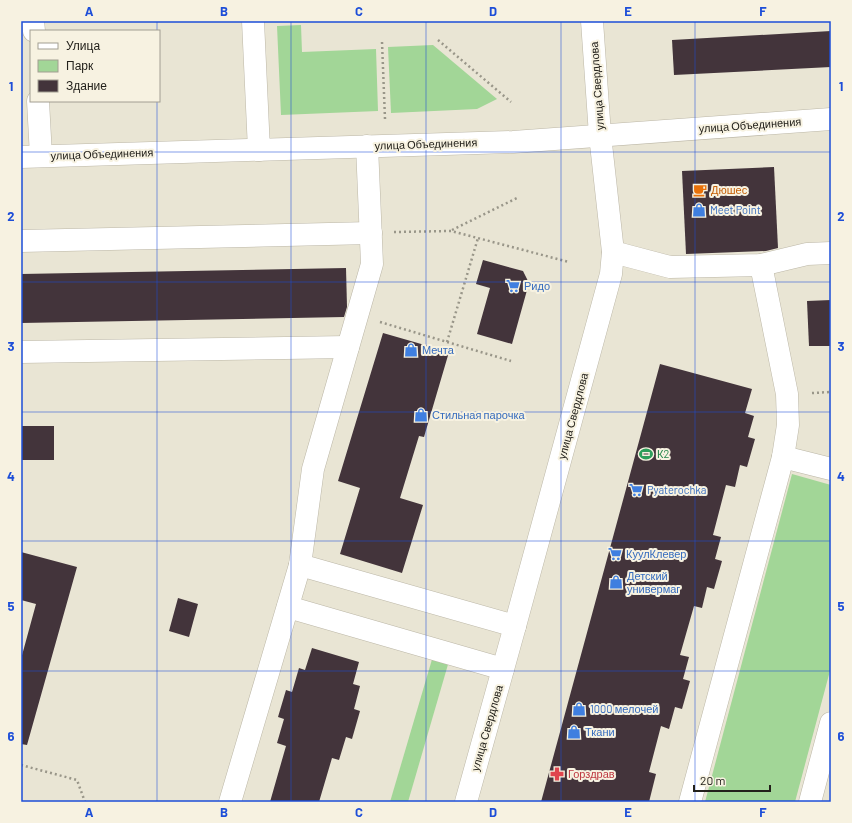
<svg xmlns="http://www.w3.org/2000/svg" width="852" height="823" viewBox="0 0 852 823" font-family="Barlow,sans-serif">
  <rect width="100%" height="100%" fill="#e9e5d4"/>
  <g fill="#a2d697">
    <polygon points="301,25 302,52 376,49 378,111 281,115 277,26"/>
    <polygon points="433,45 497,99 477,109 391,113 388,47"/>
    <polygon points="792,474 831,485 831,667 795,802 705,802"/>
    <polygon points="433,656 449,661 408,802 390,802"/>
  </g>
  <g fill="#43343b">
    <polygon points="831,31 831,67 674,75 672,40"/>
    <polygon points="774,167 778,248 766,251 686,254 682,171"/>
    <polygon points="483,260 523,271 529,283 512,344 477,334 490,288 476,284"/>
    <polygon points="346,268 347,307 344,317 21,323 21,274"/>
    <polygon points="831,300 831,346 809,346 807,301"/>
    <polygon points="383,333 449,352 424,437 419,436 400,498 423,505 402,573 340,554 360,488 338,481"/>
    <polygon points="660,364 752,389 745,413 754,416 748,437 755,439 747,467 740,465 735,487 726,485 713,535 721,537 715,559 722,561 714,589 707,587 702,608 694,606 680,655 689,657 683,679 690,681 682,709 675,707 669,729 661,726 649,772 656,774 649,802 541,802"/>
    <rect x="21" y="426" width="33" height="34"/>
    <polygon points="21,552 77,567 27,745 21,744 21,659 36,604 21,600"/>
    <polygon points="178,598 198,604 189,637 169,631"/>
    <polygon points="312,648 359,662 353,684 360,686 354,709 360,711 352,739 346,737 339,760 332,758 319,802 270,802 286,746 277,743 284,719 278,717 286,690 292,692 299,668 305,670"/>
  </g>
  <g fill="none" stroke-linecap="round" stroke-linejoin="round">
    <g stroke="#bcb7a7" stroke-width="23">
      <g id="minor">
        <polyline points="33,21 34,31"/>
        <polyline points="253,21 259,150"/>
        <polyline points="38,101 41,156"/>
        <polyline points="21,157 513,142 831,119"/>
        <polyline points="21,241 371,233"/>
        <polyline points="613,252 670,267 761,265 807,254 831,253"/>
        <polyline points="21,352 348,347"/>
        <polyline points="783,457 831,469"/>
        <polyline points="300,565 515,626"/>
        <polyline points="288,607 503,669"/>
        <polyline points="230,802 300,565 313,469 372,264 367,146"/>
        <polyline points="690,802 783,457 788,425 787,394 761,265"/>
        <polyline points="810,802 831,723"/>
      </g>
    </g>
    <g stroke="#bcb7a7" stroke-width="23">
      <polyline id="major" points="466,802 515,626 611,274 613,252 600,135 592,21"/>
    </g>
    <g stroke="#999689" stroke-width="2.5" stroke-dasharray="2 3" stroke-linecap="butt">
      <polyline points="438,40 511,102"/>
      <polyline points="382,42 385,119"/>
      <polyline points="452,230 517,198"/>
      <polyline points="394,232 451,231 569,262"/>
      <polyline points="380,322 511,361"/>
      <polyline points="447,342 478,238"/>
      <polyline points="812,393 831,392"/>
      <polyline points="21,765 77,780 85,802"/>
    </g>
    <use href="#minor" stroke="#fff" stroke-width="22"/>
    <use href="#major" stroke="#fff" stroke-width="22"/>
  </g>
  <path fill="none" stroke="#1d4ed8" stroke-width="1" stroke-opacity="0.55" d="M157,21V31M291,21V802M426,21V802M561,21V802M695,21V802M157,101V802M21,152H831M21,282H831M21,412H831M21,541H831M21,671H831"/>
  <defs>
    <g id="cafe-bare" transform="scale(1.08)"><path d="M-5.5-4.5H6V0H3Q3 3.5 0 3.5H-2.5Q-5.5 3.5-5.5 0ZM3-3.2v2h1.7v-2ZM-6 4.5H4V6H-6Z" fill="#e8710a" stroke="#f7f2e1" stroke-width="2.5" paint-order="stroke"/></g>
    <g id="shop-bare" transform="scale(1.08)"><path d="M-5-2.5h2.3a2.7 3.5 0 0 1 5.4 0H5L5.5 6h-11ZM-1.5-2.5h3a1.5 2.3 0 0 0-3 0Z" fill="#3f7fe0" stroke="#f7f2e1" stroke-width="2.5" paint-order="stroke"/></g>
    <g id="supermarket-bare" transform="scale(1.08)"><path d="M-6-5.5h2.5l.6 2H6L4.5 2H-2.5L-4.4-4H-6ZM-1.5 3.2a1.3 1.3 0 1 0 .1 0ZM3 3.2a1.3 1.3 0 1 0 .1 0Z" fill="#3f7fe0" stroke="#f7f2e1" stroke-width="2.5" paint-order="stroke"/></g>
    <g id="stadium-bare" transform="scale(1.08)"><path d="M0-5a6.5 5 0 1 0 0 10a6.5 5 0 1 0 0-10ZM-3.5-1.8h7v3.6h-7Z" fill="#2e9e5b" stroke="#f7f2e1" stroke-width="2.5" paint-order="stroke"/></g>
    <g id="pharmacy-bare" transform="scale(1.08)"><path d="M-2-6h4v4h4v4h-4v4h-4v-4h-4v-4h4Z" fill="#e0444e" stroke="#f7f2e1" stroke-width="2.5" paint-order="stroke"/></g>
  </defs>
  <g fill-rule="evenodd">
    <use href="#cafe-bare" x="700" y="190"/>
    <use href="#shop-bare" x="699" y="210"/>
    <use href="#supermarket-bare" x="513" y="286"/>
    <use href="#shop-bare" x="411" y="350"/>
    <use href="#shop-bare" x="421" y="415"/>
    <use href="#stadium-bare" x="646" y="454"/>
    <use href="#supermarket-bare" x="636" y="490"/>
    <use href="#supermarket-bare" x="615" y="554"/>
    <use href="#shop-bare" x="616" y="582"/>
    <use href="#shop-bare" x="579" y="709"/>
    <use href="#shop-bare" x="574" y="732"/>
    <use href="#pharmacy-bare" x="557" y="774"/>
  </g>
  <g text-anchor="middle" stroke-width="4" stroke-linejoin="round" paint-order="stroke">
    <g font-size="11" fill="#23211b" stroke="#f7f2e1">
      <text transform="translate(597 86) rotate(-94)" y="4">улица Свердлова</text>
      <text transform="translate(750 125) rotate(-4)" y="4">улица Объединения</text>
      <text transform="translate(426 144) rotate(-2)" y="4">улица Объединения</text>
      <text transform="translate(102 154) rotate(-2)" y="4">улица Объединения</text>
      <text transform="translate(573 416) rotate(-75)" y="4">улица Свердлова</text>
      <text transform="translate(487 728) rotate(-74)" y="4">улица Свердлова</text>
    </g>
    <g font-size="11" fill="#c56008" stroke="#f7f2e1" text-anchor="start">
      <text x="711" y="194">Дюшес</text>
    </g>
    <g font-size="11" fill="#366cbe" stroke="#f7f2e1" text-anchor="start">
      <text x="710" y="214">Meet Point</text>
      <text x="524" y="290">Ридо</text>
      <text x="422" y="354">Мечта</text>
      <text x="432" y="419">Стильная парочка</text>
      <text x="647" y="494">Pyaterochka</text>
      <text x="626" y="558">КуулКлевер</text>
      <text x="627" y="580">Детский<tspan x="627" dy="13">универмаг</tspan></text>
      <text x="590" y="713">1000 мелочей</text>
      <text x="585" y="736">Ткани</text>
    </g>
    <g font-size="11" fill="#27864d" stroke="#f7f2e1" text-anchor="start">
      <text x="657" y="458">К2</text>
    </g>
    <g font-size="11" fill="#be3a42" stroke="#f7f2e1" text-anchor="start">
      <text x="568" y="778">Горздрав</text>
    </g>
  </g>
  <rect width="852" height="823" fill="none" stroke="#f7f2e1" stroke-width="44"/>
  <rect x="30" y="30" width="130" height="72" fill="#f7f2e1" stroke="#a29e92"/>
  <rect x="38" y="43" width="20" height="6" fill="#ffffff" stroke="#a29e92"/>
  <text x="66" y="50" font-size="12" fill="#23211b">Улица</text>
  <rect x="38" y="60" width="20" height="12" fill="#a2d697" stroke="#a29e92"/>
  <text x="66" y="70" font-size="12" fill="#23211b">Парк</text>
  <rect x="38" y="80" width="20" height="12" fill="#43343b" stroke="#a29e92"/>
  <text x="66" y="90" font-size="12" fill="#23211b">Здание</text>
  <path d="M694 785v6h76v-6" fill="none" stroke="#23211b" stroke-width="2"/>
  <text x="700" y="785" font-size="12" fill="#23211b" stroke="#f7f2e1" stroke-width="3" paint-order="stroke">20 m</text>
  <rect x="22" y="22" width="808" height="779" fill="none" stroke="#1d4ed8" stroke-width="1.5"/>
  <g font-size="13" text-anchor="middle" font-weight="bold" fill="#1d4ed8">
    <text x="89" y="16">A</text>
    <text x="224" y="16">B</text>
    <text x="359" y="16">C</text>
    <text x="493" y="16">D</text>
    <text x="628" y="16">E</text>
    <text x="763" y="16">F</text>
    <text x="11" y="91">1</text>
    <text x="841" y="91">1</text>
    <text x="11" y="221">2</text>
    <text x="841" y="221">2</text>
    <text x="11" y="351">3</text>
    <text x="841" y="351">3</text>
    <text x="11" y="481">4</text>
    <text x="841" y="481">4</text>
    <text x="11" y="611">5</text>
    <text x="841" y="611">5</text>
    <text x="11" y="741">6</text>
    <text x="841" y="741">6</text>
    <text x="89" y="817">A</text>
    <text x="224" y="817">B</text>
    <text x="359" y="817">C</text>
    <text x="493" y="817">D</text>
    <text x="628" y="817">E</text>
    <text x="763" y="817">F</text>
  </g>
</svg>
